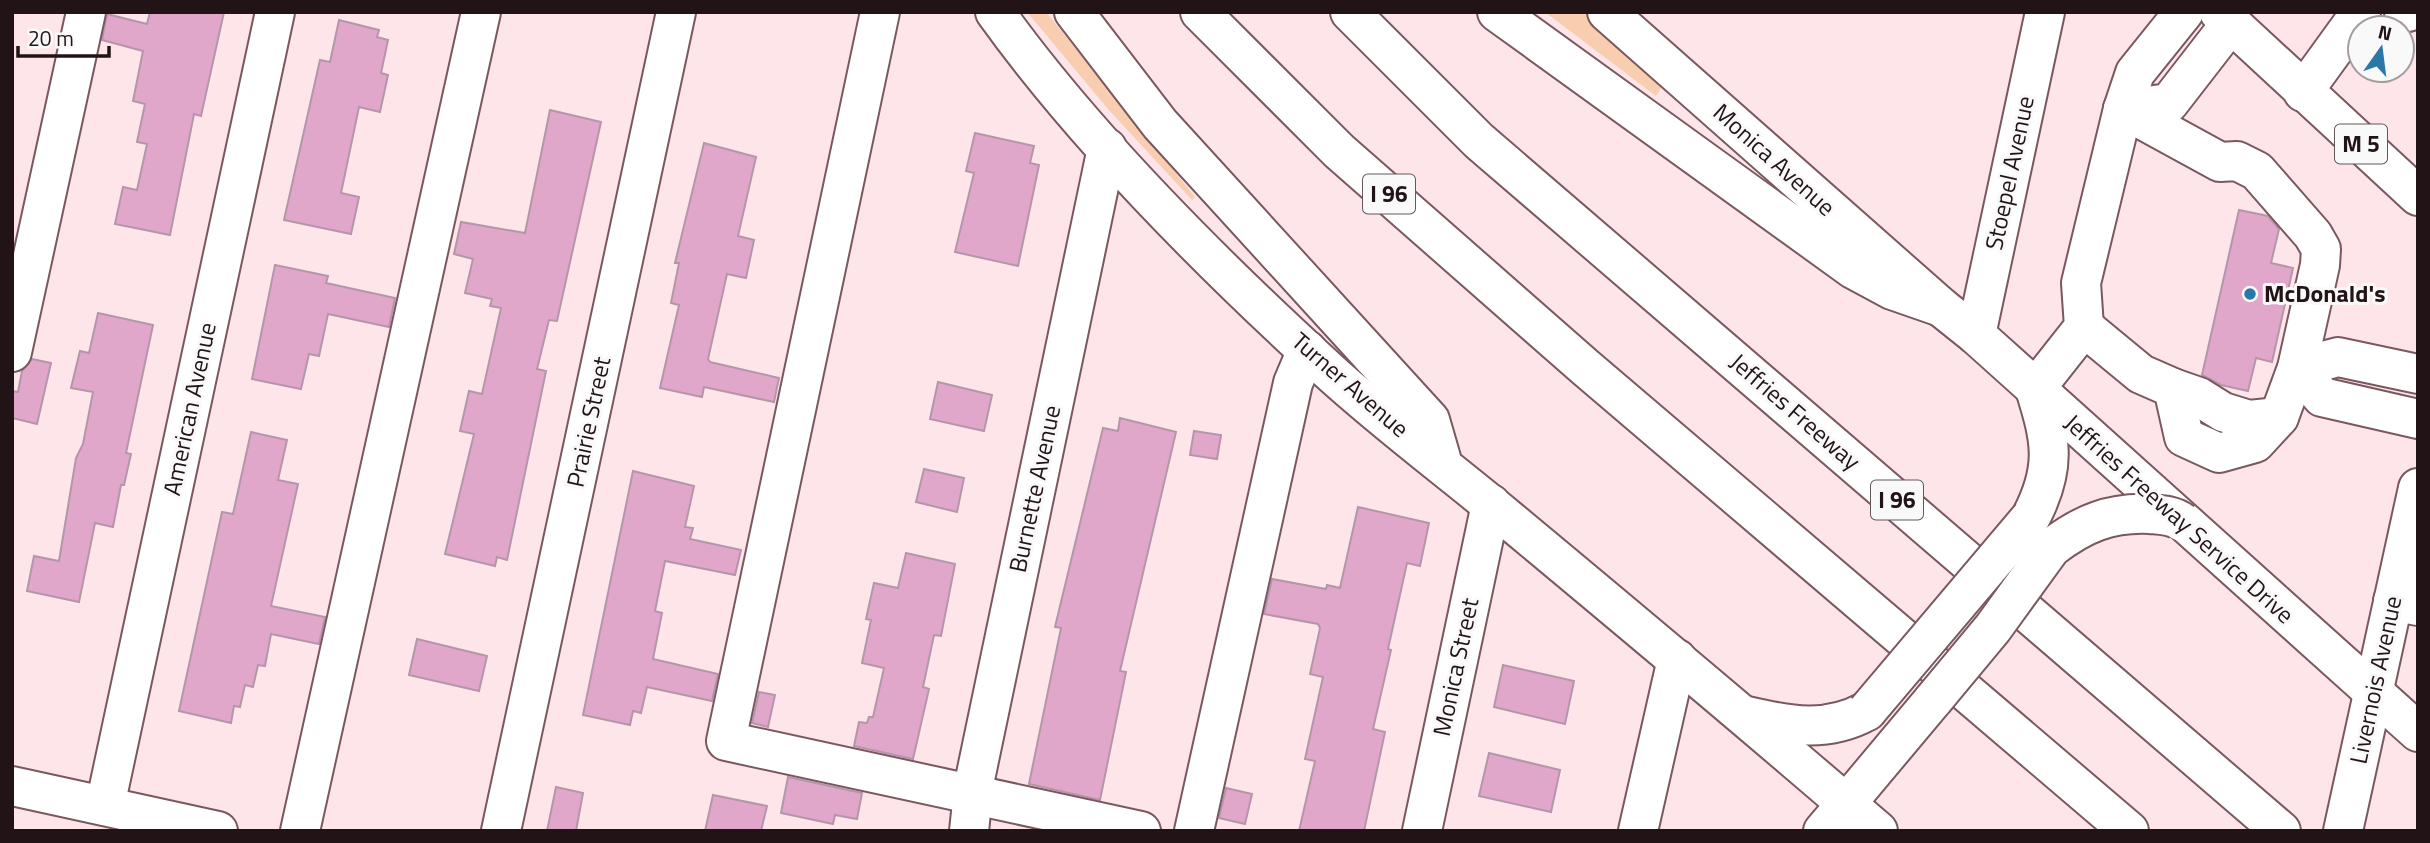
<svg xmlns="http://www.w3.org/2000/svg" width="2430" height="843" viewBox="0 0 2430 843" font-family="'Titillium Web',sans-serif">
  <rect width="100%" height="100%" fill="#fde5e9"/>
  <g fill="#f9cdaf">
    <polygon points="1027,12 1046,12 1195,197 1192,200 1108,109"/>
    <polygon points="1545,12 1592,12 1663,84 1656,96"/>
  </g>
  <g fill="#e1a7cb" stroke="#b596a9" stroke-width="2">
    <polygon points="150,12 224,12 201,116 194,114 170,235 115,224 123,187 137,190 147,144 137,142 145,104 133,101 143,51 102,40 107,14 147,24"/>
    <polygon points="339,20 379,30 377,37 388,40 381,73 388,75 380,112 359,107 341,193 359,197 351,234 284,220 320,60 330,62"/>
    <polygon points="550,110 601,122 557,321 549,320 537,369 546,371 507,560 497,557 495,566 445,554 474,434 460,431 469,391 482,394 501,308 490,306 492,299 465,293 473,259 454,254 461,222 525,233"/>
    <polygon points="975,133 1034,146 1030,163 1039,165 1018,266 955,252 974,173 966,171"/>
    <polygon points="704,143 756,157 738,236 754,240 746,278 727,274 708,359 710,362 779,378 774,402 704,387 702,397 660,388 679,305 671,303 679,263 675,263"/>
    <polygon points="2239,210 2268,216 2279,229 2271,263 2293,268 2272,362 2256,358 2248,391 2221,385 2202,375"/>
    <polygon points="275,265 328,276 326,283 395,298 389,327 328,314 319,356 309,354 301,389 252,379"/>
    <polygon points="98,313 153,325 126,453 131,454 124,485 121,485 113,527 95,523 79,602 27,591 34,556 59,561 76,458 83,444 93,392 71,388 80,351 89,353"/>
    <polygon points="32,359 51,363 37,424 12,418 12,391 18,392 22,371"/>
    <polygon points="938,382 992,395 984,431 930,419"/>
    <polygon points="1120,418 1176,432 1120,671 1126,672 1100,800 1029,784 1061,628 1055,627 1103,428 1118,431"/>
    <polygon points="1194,431 1221,435 1217,459 1190,455"/>
    <polygon points="251,432 287,440 278,480 298,484 271,606 325,617 319,644 271,634 265,666 258,665 253,687 245,685 240,707 234,706 231,723 179,711 222,512 233,514"/>
    <polygon points="924,469 964,478 957,512 916,502"/>
    <polygon points="633,471 694,486 685,527 693,528 690,539 741,550 735,575 665,561 655,611 662,613 653,659 718,674 712,701 647,687 641,713 633,711 630,725 583,715"/>
    <polygon points="1358,507 1429,523 1420,566 1407,563 1388,649 1391,650 1373,729 1385,732 1364,831 1299,831 1315,761 1305,759 1323,677 1310,674 1320,628 1318,624 1264,614 1272,579 1326,589 1327,585 1340,588"/>
    <polygon points="906,553 955,564 941,636 934,635 923,687 929,689 913,759 854,746 859,722 867,723 869,717 873,717 884,668 862,663 871,620 866,619 874,583 898,588"/>
    <polygon points="417,639 487,656 479,691 409,675"/>
    <polygon points="1503,665 1574,681 1565,724 1494,707"/>
    <polygon points="759,692 775,695 768,727 752,723"/>
    <polygon points="1489,753 1560,770 1551,812 1479,796"/>
    <polygon points="788,777 862,793 857,819 835,815 833,824 781,813"/>
    <polygon points="556,787 583,793 576,831 547,831"/>
    <polygon points="1226,788 1252,794 1245,824 1219,818"/>
    <polygon points="713,795 767,806 761,831 705,831"/>
  </g>
  <g fill="none" stroke-linecap="round" stroke-linejoin="round">
    <g stroke="#7a585f" stroke-width="42">
      <g id="minor">
        <polyline points="880,12 726,741 1141,831"/>
        <polyline points="2404,12 2408,12"/>
        <polyline points="2303,92 2361,12"/>
        <polyline points="2123,109 2169,103 2231,23"/>
        <polyline points="2084,327 2141,374 2173,388 2184,437 2219,453 2255,443 2279,417 2297,368 2320,265 2321,249 2313,235 2257,171 2237,161 2220,162 2123,109"/>
        <polyline points="1976,335 2045,12"/>
        <polyline points="12,352 86,12"/>
        <polyline points="2418,374 2338,357 2297,368 2322,397 2418,419"/>
        <polyline points="2173,388 2199,397 2223,412 2249,420 2279,417"/>
        <polyline points="2035,389 2084,327 2081,283 2123,109 2135,73 2184,12"/>
        <polyline points="2393,601 2418,606"/>
        <polyline points="12,786 218,831"/>
        <polyline points="105,806 275,12"/>
        <polyline points="300,831 481,12"/>
        <polyline points="501,831 676,12"/>
        <polyline points="969,831 974,784 1107,148"/>
        <polyline points="1194,831 1293,383 1307,350"/>
        <polyline points="1422,831 1491,504"/>
        <polyline points="1638,831 1677,659"/>
        <polyline points="1823,831 1846,804"/>
      </g>
    </g>
    <g stroke="#7a585f" stroke-width="42">
      <g id="major">
        <path d="M995,12C1086,139 1214,266 1329,371C1386,423 1448,469 1507,518C1631,621 1755,725 1878,831"/>
        <polyline points="1607,12 1941,307 1976,335 2418,732"/>
        <polyline points="2219,12 2418,196"/>
        <path d="M2031,517C2057,467 2051,440 2035,389"/>
        <path d="M1747,716C1790,726 1827,733 1867,711"/>
        <polyline points="1846,804 1934,699"/>
        <polyline points="2343,831 2418,488"/>
      </g>
    </g>
    <g stroke="#7a585f" stroke-width="42">
      <g id="highway">
        <polyline points="1074,12 1160,124 1430,420 1443,465"/>
        <polyline points="1200,12 1339,151 1585,367 2129,831"/>
        <polyline points="1350,12 1479,141 2281,831"/>
        <polyline points="1497,12 1853,269 1892,290 1941,307"/>
      </g>
    </g>
    <use href="#minor" stroke="#fff" stroke-width="38"/>
    <use href="#major" stroke="#fff" stroke-width="38"/>
    <use href="#highway" stroke="#fff" stroke-width="38"/>
    <g stroke="#7a585f" stroke-width="42" stroke-linecap="butt">
      <g id="major-bridge">
        <path d="M1934,699L1993,628L2051,548C2082,524 2110,512 2150,514C2161,515 2173,515 2182,522"/>
        <polyline points="1867,711 2031,517"/>
      </g>
    </g>
    <use href="#major-bridge" stroke="#fff" stroke-width="38"/>
  </g>
  <circle fill="#2c77aa" stroke="#f9f9f9" stroke-width="2.5" cx="2250" cy="294" r="7"/>
  <g text-anchor="middle" stroke-width="6" stroke-linejoin="round" paint-order="stroke">
    <g fill="#f9f9f9" stroke="#62585a" stroke-width="2">
      <rect x="2335" y="124.5" width="52" height="39" rx="5"/>
      <rect x="1363" y="174.5" width="52" height="39" rx="5"/>
      <rect x="1871" y="480.5" width="52" height="39" rx="5"/>
    </g>
    <g font-size="23" font-weight="bold" fill="#211316">
      <text x="2361" y="152">M 5</text>
      <text x="1389" y="202">I 96</text>
      <text x="1897" y="508">I 96</text>
    </g>
    <g font-size="24" fill="#211316" stroke="#f9f9f9">
      <text transform="translate(1774 160) rotate(42)" y="8">Monica Avenue</text>
      <text transform="translate(2010 173) rotate(-78)" y="8">Stoepel Avenue</text>
      <text transform="translate(1350 385) rotate(41)" y="8">Turner Avenue</text>
      <text transform="translate(190 409) rotate(-78)" y="8">American Avenue</text>
      <text transform="translate(1795 412) rotate(41)" y="8">Jeffries Freeway</text>
      <text transform="translate(589 422) rotate(-78)" y="8">Prairie Street</text>
      <text transform="translate(1035 489) rotate(-78)" y="8">Burnette Avenue</text>
      <text transform="translate(2179 519) rotate(42)" y="8">Jeffries Freeway Service Drive</text>
      <text transform="translate(1456 667) rotate(-78)" y="8">Monica Street</text>
      <text transform="translate(2376 680) rotate(-78)" y="8">Livernois Avenue</text>
    </g>
    <g font-size="24" font-weight="bold" fill="#211316" stroke="#f9f9f9" text-anchor="start">
      <text x="2264" y="302">McDonald's</text>
    </g>
  </g>
  <rect width="2430" height="843" fill="none" stroke="#211316" stroke-width="28"/>
  <g transform="translate(2381 49) rotate(14)"><circle r="33" fill="#f9f9f9" stroke="#a39d9e" stroke-width="2"/>
  <path d="M0-5L12 26L0 18L-12 26Z" fill="#2c77aa"/>
  <text y="-10" font-size="19" font-weight="bold" text-anchor="middle" fill="#211316">N</text>
  </g>
  <path d="M18 46v10h91v-10" fill="none" stroke="#211316" stroke-width="3.5"/>
  <text x="28" y="46" font-size="21" fill="#211316" stroke="#f9f9f9" stroke-width="5" paint-order="stroke">20 m</text>
</svg>
